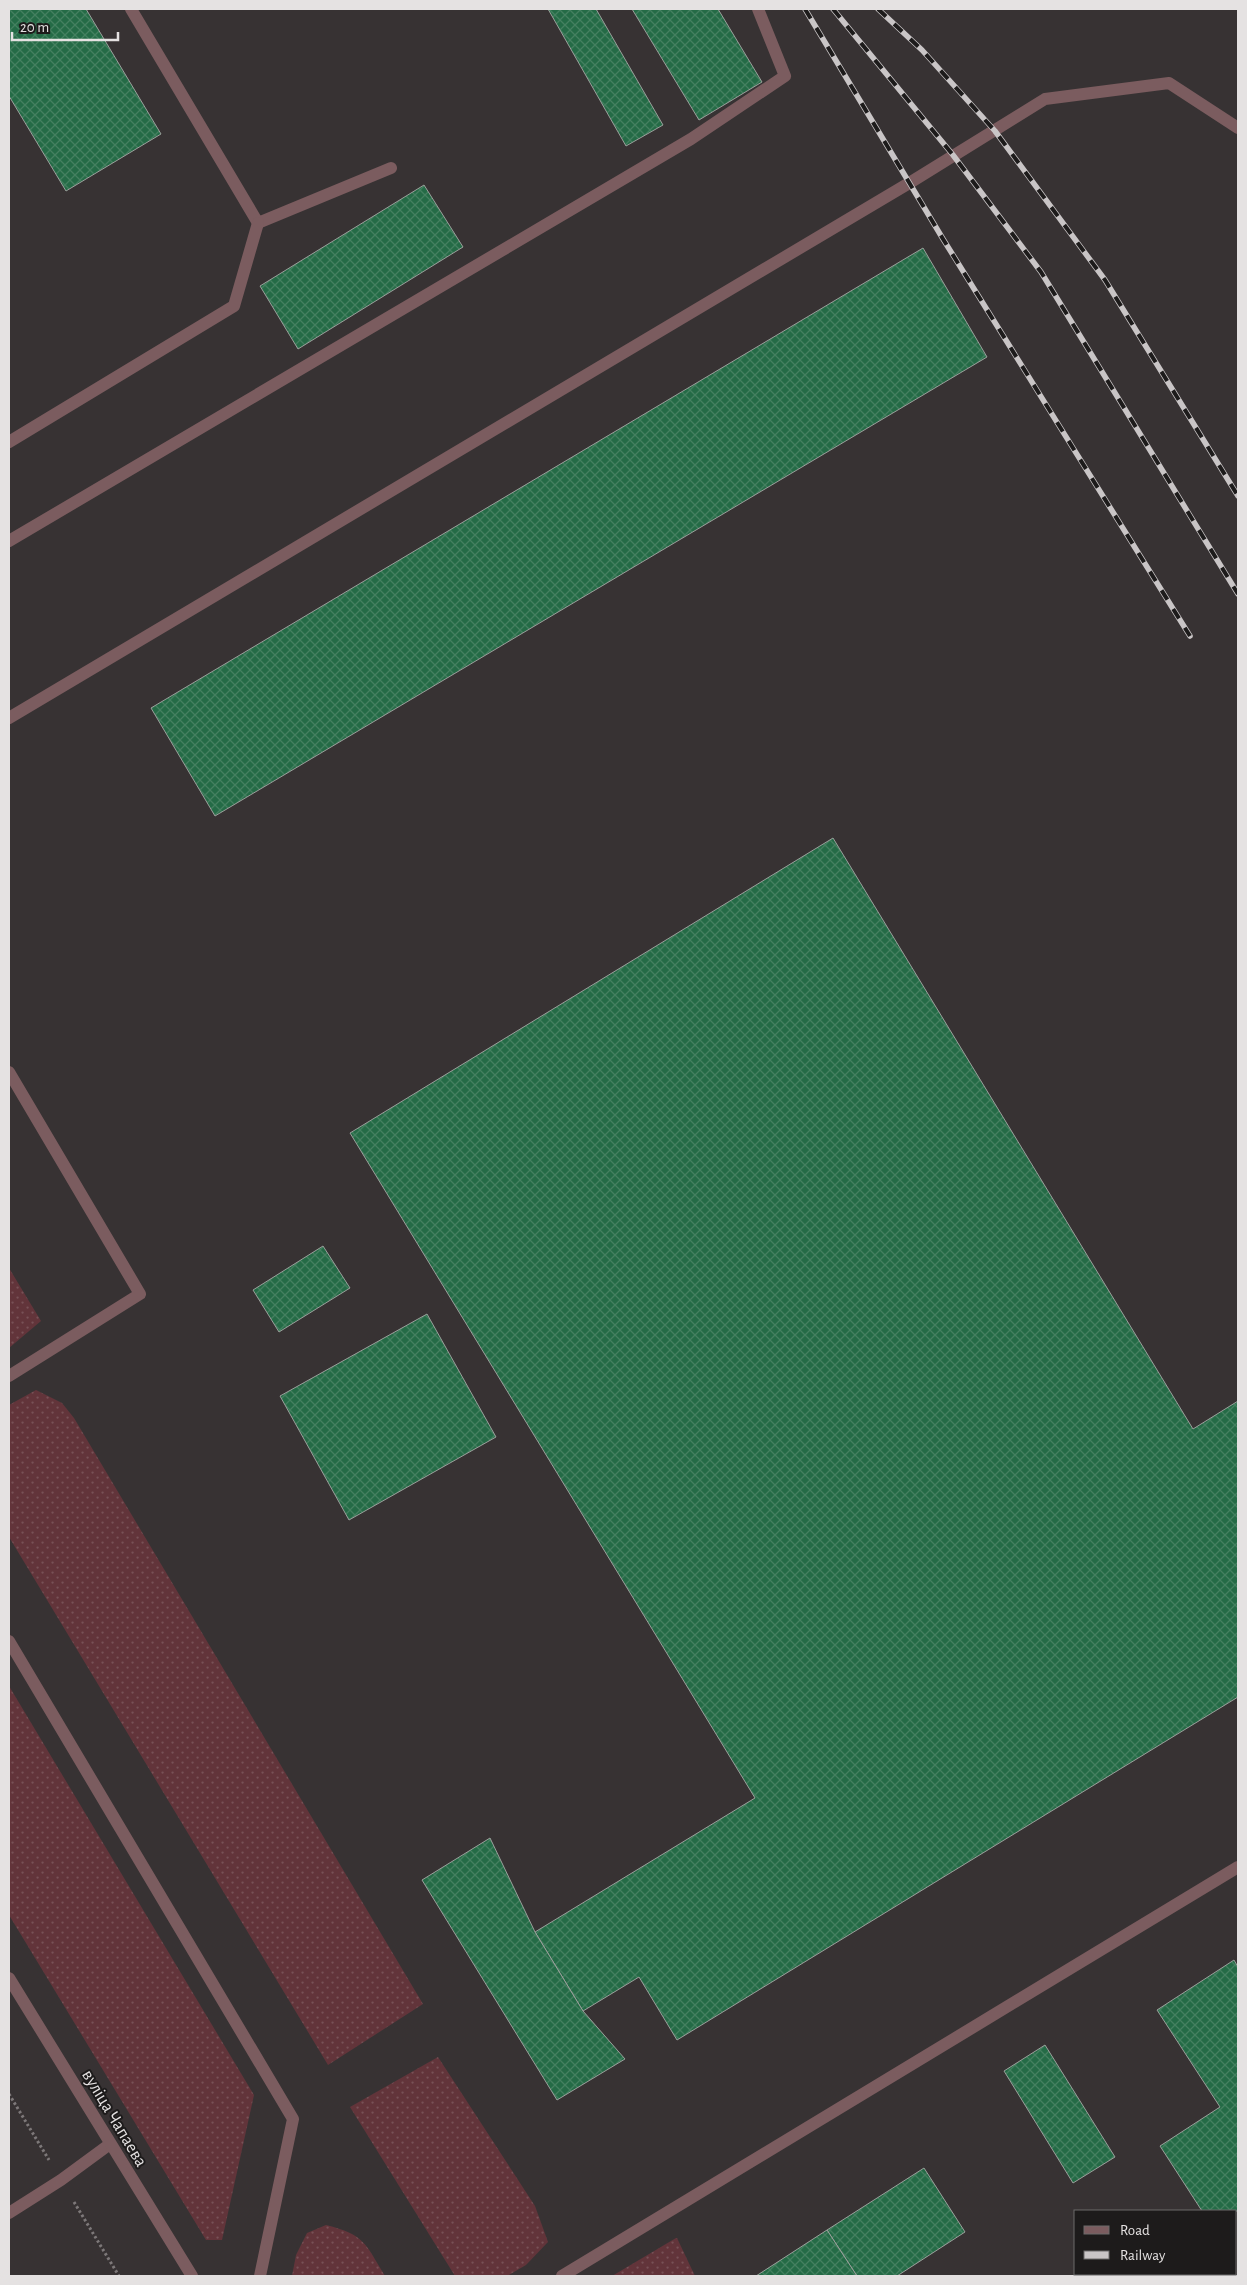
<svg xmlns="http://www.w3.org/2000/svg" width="1247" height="2285" viewBox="0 0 1247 2285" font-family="'Alegreya Sans',sans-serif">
  <defs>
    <pattern id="grass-dots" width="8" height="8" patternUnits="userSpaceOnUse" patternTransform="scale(1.25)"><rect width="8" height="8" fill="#62343a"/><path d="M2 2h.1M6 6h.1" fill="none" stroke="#785156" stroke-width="1.8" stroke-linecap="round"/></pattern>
    <pattern id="building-cross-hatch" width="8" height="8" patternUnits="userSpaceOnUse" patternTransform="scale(1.25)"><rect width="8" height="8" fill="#246b46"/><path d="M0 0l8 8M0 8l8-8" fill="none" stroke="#448060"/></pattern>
  </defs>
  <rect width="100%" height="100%" fill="#373233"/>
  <g fill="url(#grass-dots)">
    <polygon points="9,1268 41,1321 9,1348"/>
    <polygon points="36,1390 62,1403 74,1418 423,2004 328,2065 9,1537 9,1405"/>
    <polygon points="9,1686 254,2095 222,2240 206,2240 9,1915"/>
    <polygon points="438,2057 535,2206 548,2242 526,2265 507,2276 455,2276 350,2107"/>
    <path d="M326,2225C365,2235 365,2243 385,2276H292L296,2255L307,2233Z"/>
    <polygon points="677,2238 695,2276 612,2276 676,2238"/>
  </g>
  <g fill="url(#building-cross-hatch)" stroke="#9a9f9b">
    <polygon points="9,9 86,9 161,134 66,191 9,96"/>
    <polygon points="548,9 596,9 663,125 626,146"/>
    <polygon points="632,9 718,9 762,82 699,120"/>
    <polygon points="424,185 463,247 298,349 260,286"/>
    <polygon points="923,248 987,357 215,816 151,708"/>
    <polygon points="833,838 1193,1429 1238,1401 1238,1697 677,2040 639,1977 583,2011 535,1932 755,1798 350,1133"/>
    <polygon points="323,1246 350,1288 279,1332 253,1290"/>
    <polygon points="427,1314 496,1437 349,1520 280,1396"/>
    <polygon points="490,1838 535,1932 583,2011 625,2059 557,2100 422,1880"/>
    <polygon points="1234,1960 1238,1967 1238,2211 1202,2211 1160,2146 1220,2107 1157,2010"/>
    <polygon points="1045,2045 1115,2157 1073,2183 1004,2071"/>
    <polygon points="924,2168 965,2232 897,2276 857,2276 827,2230"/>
    <polygon points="827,2230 857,2276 756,2276"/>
  </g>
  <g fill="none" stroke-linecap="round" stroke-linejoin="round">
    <g stroke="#7d7879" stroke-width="3" stroke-dasharray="2.5 2.5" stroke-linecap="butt">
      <polyline points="9,2094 49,2160"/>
      <polyline points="74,2202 119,2276"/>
    </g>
    <g stroke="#7b5c5f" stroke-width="12">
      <polyline points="131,9 258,223 391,168"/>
      <polyline points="9,442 234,306 258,223"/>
      <polyline points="9,541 691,139 785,76 758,9"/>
      <polyline points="9,718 911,182 1045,99 1169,83 1238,128"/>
      <polyline points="9,1072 140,1294 9,1376"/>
      <polyline points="9,2213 61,2180 110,2144"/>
      <polyline points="562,2276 1238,1867"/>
    </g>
    <g stroke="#7b5c5f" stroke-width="12">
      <polyline points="9,1641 293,2119 260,2276"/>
      <polyline points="9,1978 192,2276"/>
    </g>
    <g stroke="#c9c5c6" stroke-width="5.5">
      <g id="rail">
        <polyline points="805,9 943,239 1190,636"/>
        <polyline points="833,9 953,155 1041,272 1238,594"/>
        <polyline points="878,9 922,50 995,131 1105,280 1238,496"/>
      </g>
    </g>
    <use href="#rail" stroke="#1d1b1b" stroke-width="4" stroke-dasharray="11" stroke-linecap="butt"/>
  </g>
  <g text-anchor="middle" stroke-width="4" stroke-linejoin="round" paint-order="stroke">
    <g font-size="18" fill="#e5e2e2" stroke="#1d1b1b">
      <text transform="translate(115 2118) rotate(59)" y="6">вуліца Чапаева</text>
    </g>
  </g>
  <rect width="1247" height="2285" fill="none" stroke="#e5e2e2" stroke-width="20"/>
  <rect x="1074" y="2210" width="162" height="65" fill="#1d1b1b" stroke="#6d6b6b"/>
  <rect x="1084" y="2226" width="25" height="8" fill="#7b5c5f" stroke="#6d6b6b"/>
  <text x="1120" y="2235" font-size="15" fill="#e5e2e2">Road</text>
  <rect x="1084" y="2251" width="25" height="8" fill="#c9c5c6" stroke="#6d6b6b"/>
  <text x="1120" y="2260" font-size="15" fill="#e5e2e2">Railway</text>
  <path d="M12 32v8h106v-8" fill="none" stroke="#e5e2e2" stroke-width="2.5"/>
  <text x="20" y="32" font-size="15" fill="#e5e2e2" stroke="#1d1b1b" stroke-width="4" paint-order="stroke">20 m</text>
</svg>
